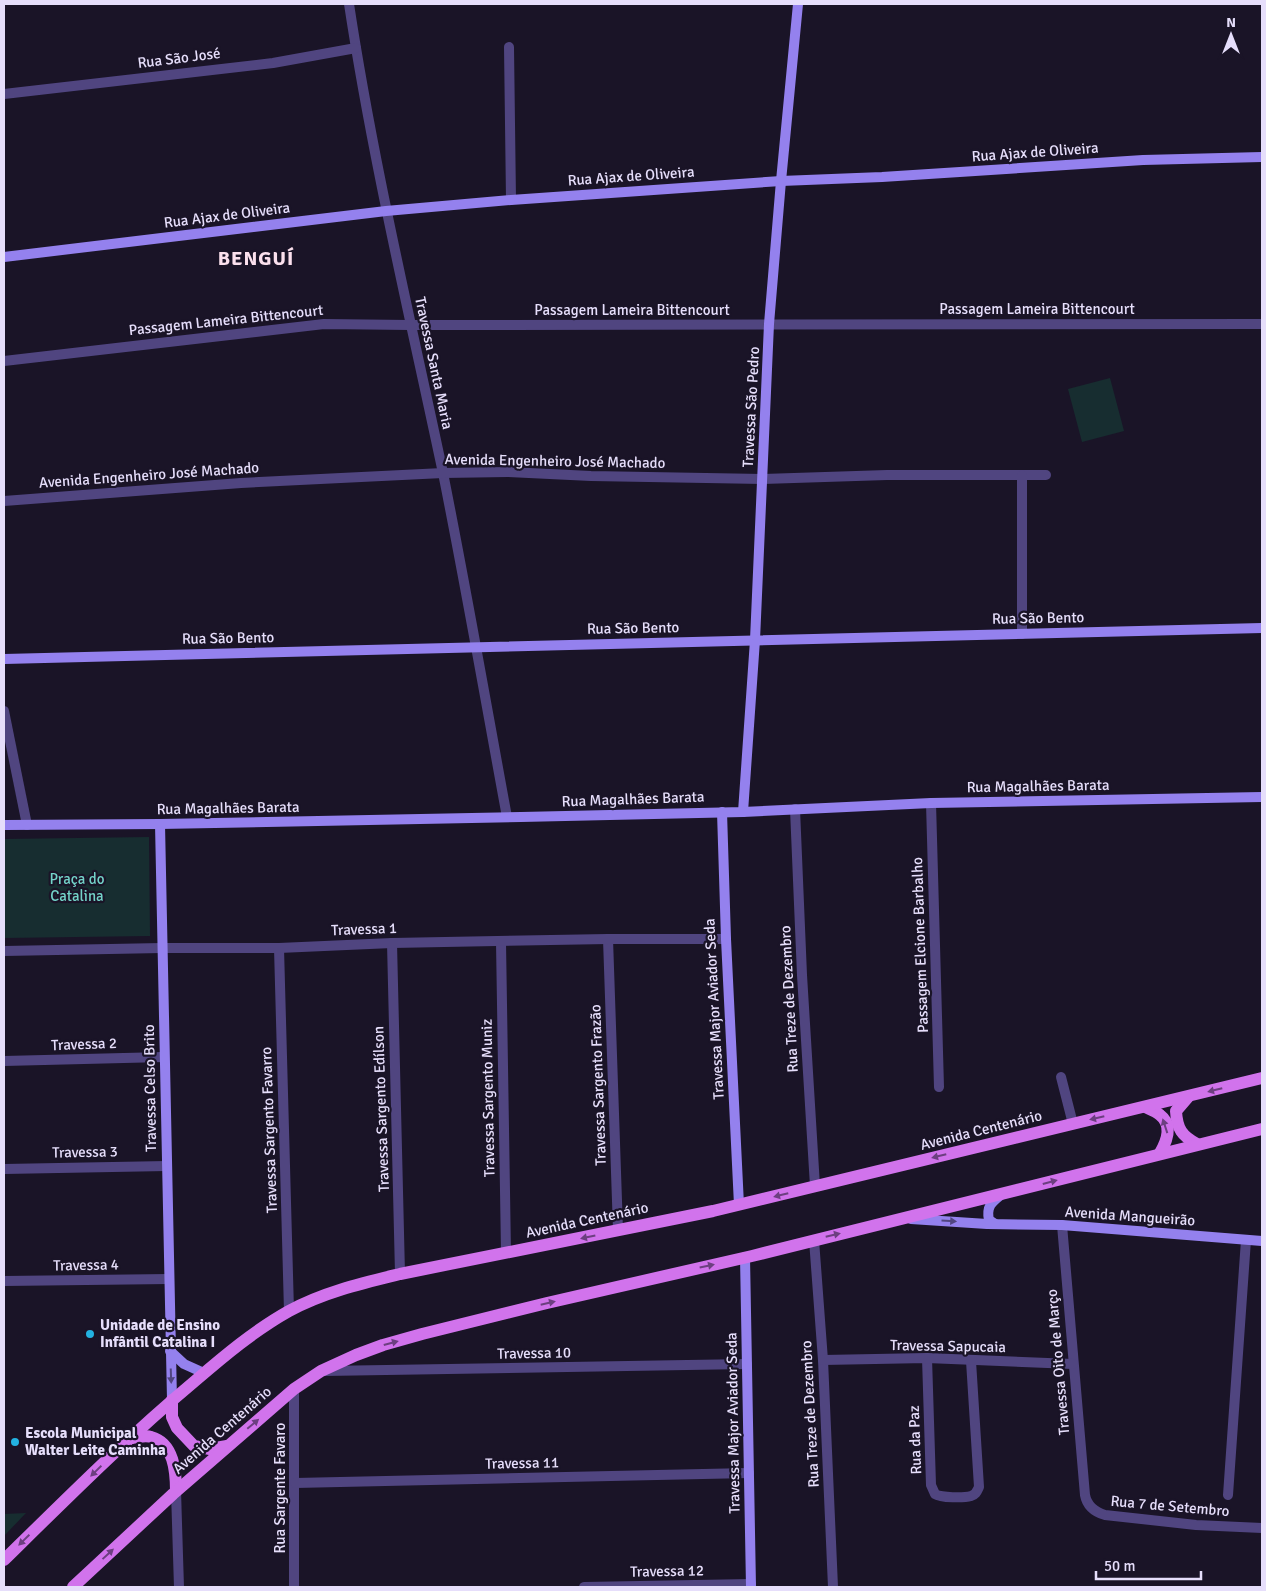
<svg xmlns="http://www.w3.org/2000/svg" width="1266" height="1591" viewBox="0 0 1266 1591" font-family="Signika,sans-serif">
  <rect width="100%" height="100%" fill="#1a1427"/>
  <g fill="#172d30">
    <polygon points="1110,378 1124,431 1082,442 1068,389"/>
    <polygon points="149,837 150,936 4,938 4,839"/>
    <polygon points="26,1513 4,1536 4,1514"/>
  </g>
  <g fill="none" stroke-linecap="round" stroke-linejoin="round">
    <g stroke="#504580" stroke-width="10">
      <path d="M349,4C373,162 410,317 443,473C466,588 486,703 507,817"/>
      <polyline points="509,47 511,200"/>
      <polyline points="4,94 273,63 356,48"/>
      <polyline points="4,361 324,324 410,325 1262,324"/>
      <polyline points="4,501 241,483 443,473 508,472 591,476 763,479 887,475 1046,475"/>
      <polyline points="1022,634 1022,475"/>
      <polyline points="4,711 27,825"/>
      <polyline points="931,803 939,1087"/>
      <polyline points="795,809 802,975 815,1186"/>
      <polyline points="608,939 618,1230"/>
      <polyline points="501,942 506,1253"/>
      <polyline points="392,943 400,1274"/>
      <polyline points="279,948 289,1311"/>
      <polyline points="4,951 162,948 279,948 392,943 608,939 726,939"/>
      <polyline points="4,1061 164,1057"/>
      <polyline points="1061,1077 1073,1124"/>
      <polyline points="4,1169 167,1166"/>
      <path d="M1062,1225L1085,1495C1087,1506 1095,1512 1105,1515L1196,1525L1262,1528"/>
      <polyline points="814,1240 823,1360 833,1587"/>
      <polyline points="4,1281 169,1279"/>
      <path d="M927,1358L931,1485L935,1494C941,1498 964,1498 971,1496C976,1495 977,1491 979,1487L971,1361"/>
      <polyline points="823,1360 927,1358 1073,1364"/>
      <polyline points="324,1371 747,1364"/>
      <polyline points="294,1389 294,1587"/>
      <polyline points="295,1483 749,1473"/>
      <polyline points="176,1491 179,1587"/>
      <polyline points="1228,1495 1246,1240"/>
      <polyline points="584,1587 751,1584"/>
    </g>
    <g stroke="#9481ee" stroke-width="10">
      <polyline points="4,257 386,211 511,200 781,181 882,177 1143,160 1262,157"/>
      <polyline points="4,659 1262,628"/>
      <polyline points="722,812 726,939 739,1205"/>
      <polyline points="743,812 755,640 769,324 781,181 798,4"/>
      <polyline points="160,824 172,1400"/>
      <polyline points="4,825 160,824 521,817 743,812 931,803 1262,797"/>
      <polyline points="911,1219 987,1224 1062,1225 1262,1241"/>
      <path d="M995,1224L989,1220C986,1206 992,1202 1002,1194"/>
      <polyline points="745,1257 751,1587"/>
      <polyline points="170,1351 184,1364 204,1373"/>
    </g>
    <g stroke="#d173ec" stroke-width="12">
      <path d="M1188,1097L1176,1111C1177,1129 1182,1136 1197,1144"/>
      <path d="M1145,1107C1149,1109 1156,1111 1160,1115C1173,1125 1167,1141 1160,1153"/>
      <polyline points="172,1400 172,1417 177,1428 194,1446 210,1449 227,1446"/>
      <path d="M132,1438C137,1437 146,1435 151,1437C174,1443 176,1472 176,1491"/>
      <path d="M4,1560C66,1499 128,1437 195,1381C224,1356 255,1330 289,1311C324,1292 363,1283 400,1274L713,1211L1262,1078"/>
      <polyline points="73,1587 173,1494 294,1389 321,1371 356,1355 383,1345 422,1334 547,1303 752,1256 1262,1129"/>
    </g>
  </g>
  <defs><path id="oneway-solid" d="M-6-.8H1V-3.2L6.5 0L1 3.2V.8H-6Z" transform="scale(1.25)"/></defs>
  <g fill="#6c3f80">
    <use href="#oneway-solid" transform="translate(1215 1090) rotate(166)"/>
    <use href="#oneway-solid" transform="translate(1097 1118) rotate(167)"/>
    <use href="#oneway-solid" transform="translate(1165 1126) rotate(-108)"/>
    <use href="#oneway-solid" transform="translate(939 1156) rotate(166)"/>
    <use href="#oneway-solid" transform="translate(1050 1182) rotate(-15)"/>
    <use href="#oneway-solid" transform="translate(781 1195) rotate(166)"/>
    <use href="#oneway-solid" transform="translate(833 1235) rotate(-13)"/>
    <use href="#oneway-solid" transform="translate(588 1237) rotate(168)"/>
    <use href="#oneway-solid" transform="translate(707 1266) rotate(-12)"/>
    <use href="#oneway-solid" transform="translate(548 1303) rotate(-13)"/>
    <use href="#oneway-solid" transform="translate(391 1343) rotate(-15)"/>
    <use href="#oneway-solid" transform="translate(253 1424) rotate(-40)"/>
    <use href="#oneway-solid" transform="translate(96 1471) rotate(136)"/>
    <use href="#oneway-solid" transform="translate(24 1540) rotate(136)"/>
    <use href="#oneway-solid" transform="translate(108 1554) rotate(-43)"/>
  </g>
  <g fill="#514581">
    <use href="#oneway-solid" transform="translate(949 1221) rotate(3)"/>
    <use href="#oneway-solid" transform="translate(171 1376) rotate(88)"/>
  </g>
  <g fill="#23b2e1" stroke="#1a1427" stroke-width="2">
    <circle cx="90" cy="1334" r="5"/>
    <circle cx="15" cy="1442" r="5"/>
  </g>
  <g text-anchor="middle" stroke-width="4.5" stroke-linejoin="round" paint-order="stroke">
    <g font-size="15" fill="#e6defb" stroke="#1a1427">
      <text transform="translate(179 58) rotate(-7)" y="5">Rua São José</text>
      <text transform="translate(1035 152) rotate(-4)" y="5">Rua Ajax de Oliveira</text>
      <text transform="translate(631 176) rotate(-4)" y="5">Rua Ajax de Oliveira</text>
      <text transform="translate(227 215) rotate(-7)" y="5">Rua Ajax de Oliveira</text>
      <text x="1037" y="314">Passagem Lameira Bittencourt</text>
      <text x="632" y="315">Passagem Lameira Bittencourt</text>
      <text transform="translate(226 320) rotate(-6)" y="5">Passagem Lameira Bittencourt</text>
      <text transform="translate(434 363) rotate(78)" y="5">Travessa Santa Maria</text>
      <text transform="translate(751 407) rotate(-87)" y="5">Travessa São Pedro</text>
      <text transform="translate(555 461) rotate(1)" y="5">Avenida Engenheiro José Machado</text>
      <text transform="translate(149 475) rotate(-4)" y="5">Avenida Engenheiro José Machado</text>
      <text transform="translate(1038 618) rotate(-1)" y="5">Rua São Bento</text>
      <text transform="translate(633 628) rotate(-1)" y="5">Rua São Bento</text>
      <text transform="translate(228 638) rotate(-1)" y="5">Rua São Bento</text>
      <text transform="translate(1038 786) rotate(-1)" y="5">Rua Magalhães Barata</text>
      <text transform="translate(633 799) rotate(-2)" y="5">Rua Magalhães Barata</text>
      <text transform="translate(228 808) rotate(-1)" y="5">Rua Magalhães Barata</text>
      <text transform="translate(364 929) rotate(-2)" y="5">Travessa 1</text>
      <text transform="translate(920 945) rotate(-92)" y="5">Passagem Elcione Barbalho</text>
      <text transform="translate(789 999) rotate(-93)" y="5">Rua Treze de Dezembro</text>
      <text transform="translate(714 1009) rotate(-93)" y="5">Travessa Major Aviador Seda</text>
      <text transform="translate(84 1044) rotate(-2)" y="5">Travessa 2</text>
      <text transform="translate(598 1085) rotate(-92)" y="5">Travessa Sargento Frazão</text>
      <text transform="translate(150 1088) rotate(-91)" y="5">Travessa Celso Brito</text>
      <text transform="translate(488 1098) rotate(-91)" y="5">Travessa Sargento Muniz</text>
      <text transform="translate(381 1109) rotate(-92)" y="5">Travessa Sargento Edílson</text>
      <text transform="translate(269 1130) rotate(-92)" y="5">Travessa Sargento Favarro</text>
      <text transform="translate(981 1130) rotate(-14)" y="5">Avenida Centenário</text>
      <text transform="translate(85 1152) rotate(-1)" y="5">Travessa 3</text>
      <text transform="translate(1130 1216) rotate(4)" y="5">Avenida Mangueirão</text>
      <text transform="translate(587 1220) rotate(-12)" y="5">Avenida Centenário</text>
      <text transform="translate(86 1265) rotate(-1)" y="5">Travessa 4</text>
      <text transform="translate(948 1346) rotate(1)" y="5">Travessa Sapucaia</text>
      <text transform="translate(534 1353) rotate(-1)" y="5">Travessa 10</text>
      <text transform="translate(1058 1362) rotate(-95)" y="5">Travessa Oito de Março</text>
      <text transform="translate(810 1414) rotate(-93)" y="5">Rua Treze de Dezembro</text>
      <text transform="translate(733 1423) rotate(-91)" y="5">Travessa Major Aviador Seda</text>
      <text transform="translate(222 1430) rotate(-41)" y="5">Avenida Centenário</text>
      <text transform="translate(915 1440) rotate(-92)" y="5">Rua da Paz</text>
      <text transform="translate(522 1463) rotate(-1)" y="5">Travessa 11</text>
      <text transform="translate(280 1488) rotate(-90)" y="5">Rua Sargente Favaro</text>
      <text transform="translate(1170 1506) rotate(5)" y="5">Rua 7 de Setembro</text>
      <text transform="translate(667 1571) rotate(-1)" y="5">Travessa 12</text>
    </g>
    <g font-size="15" fill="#73d2c8" stroke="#1a1427">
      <text x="77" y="884">Praça do<tspan x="77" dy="17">Catalina</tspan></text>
    </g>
    <g font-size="15" font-weight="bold" fill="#e6defb" stroke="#1a1427" text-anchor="start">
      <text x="100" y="1330">Unidade de Ensino<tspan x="100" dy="17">Infântil Catalina I</tspan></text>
      <text x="25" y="1438">Escola Municipal<tspan x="25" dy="17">Walter Leite Caminha</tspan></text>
    </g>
    <g font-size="20" font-weight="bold" letter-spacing="1" fill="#fbe0ed" stroke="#1a1427">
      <text x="256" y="265">BENGUÍ</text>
    </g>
  </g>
  <rect width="1266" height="1591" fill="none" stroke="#e6defb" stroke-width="10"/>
  <g transform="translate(1231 35)" stroke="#1a1427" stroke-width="4" paint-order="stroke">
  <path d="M0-4L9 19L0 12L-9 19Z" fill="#e6defb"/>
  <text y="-8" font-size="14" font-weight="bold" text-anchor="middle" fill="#e6defb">N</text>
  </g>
  <path d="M1096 1571v8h105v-8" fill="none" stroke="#e6defb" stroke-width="2.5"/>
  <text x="1104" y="1571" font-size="15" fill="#e6defb" stroke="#1a1427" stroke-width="4" paint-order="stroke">50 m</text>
</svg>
